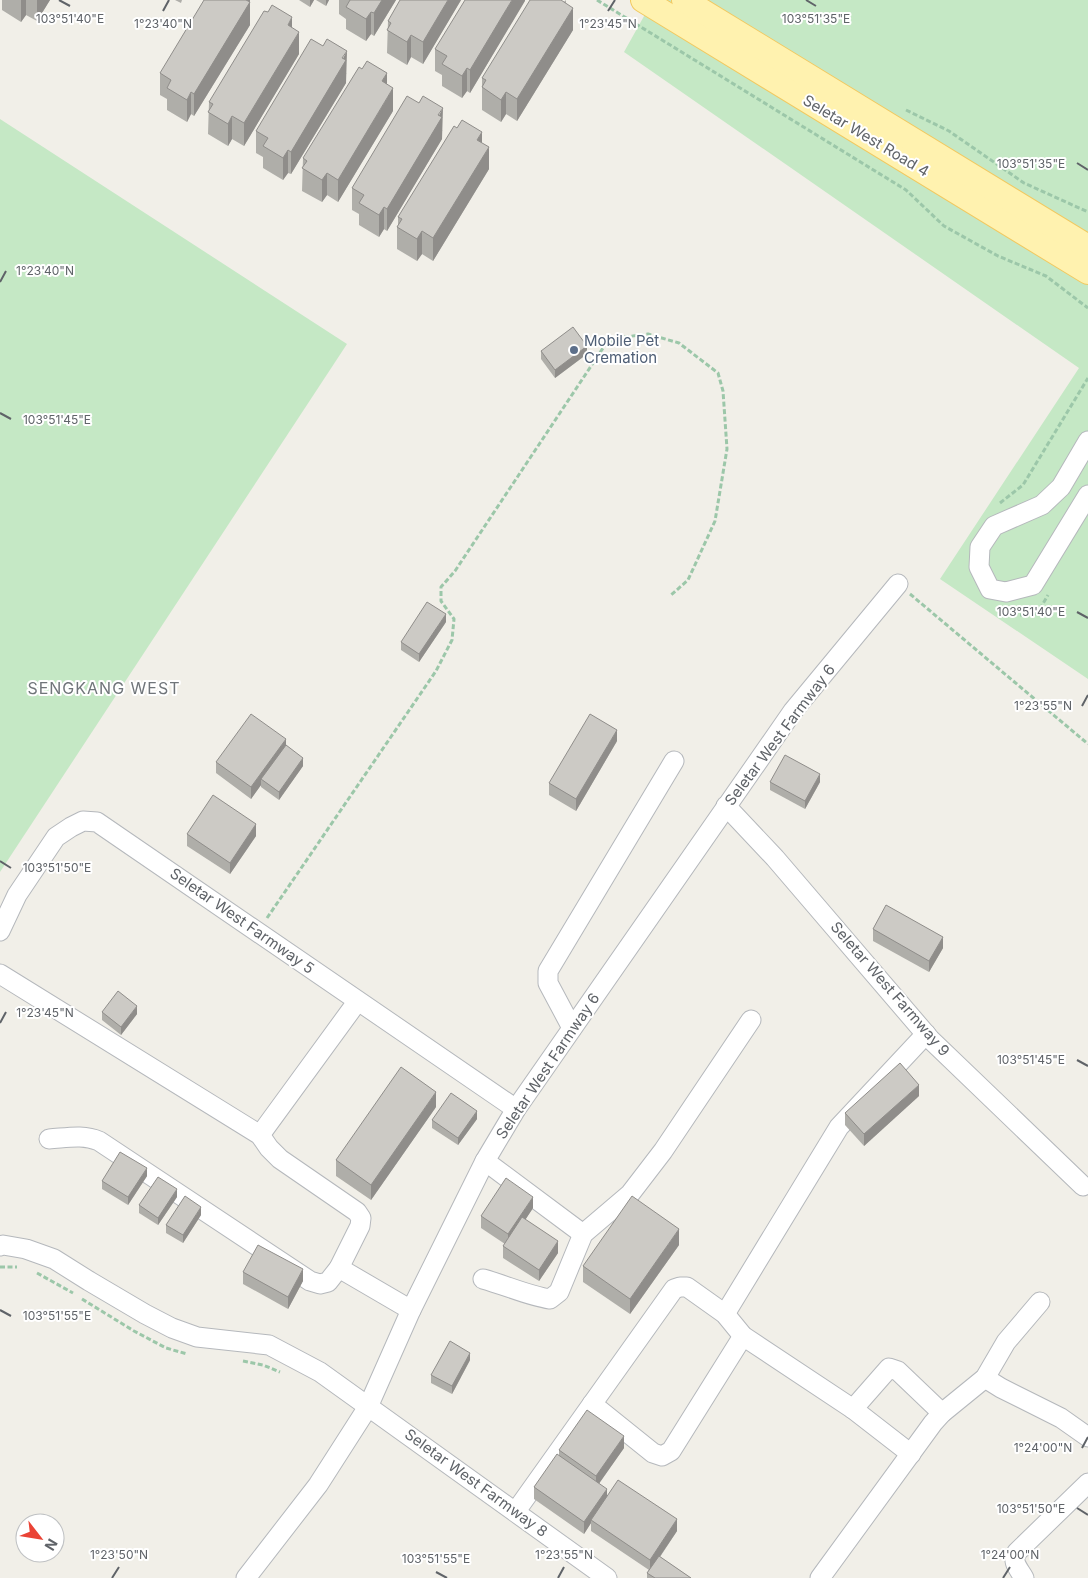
<svg xmlns="http://www.w3.org/2000/svg" width="1088" height="1578" viewBox="0 0 1088 1578" font-family="Inter,sans-serif">
  <rect width="100%" height="100%" fill="#f1efe8"/>
  <g fill="#c5e8c5">
    <polygon points="653,0 1088,0 1088,679 940,579 1079,368 624,52"/>
    <polygon points="0,119 347,344 0,872"/>
  </g>
  <g fill="none" stroke-linecap="round" stroke-linejoin="round">
    <g stroke="#b5b8bc" stroke-width="21">
      <g id="minor">
        <polyline points="1088,441 1061,487 1042,505 994,526 980,547 979,567 990,589 1006,592 1033,585 1088,495"/>
        <polyline points="726,806 775,858 930,1039 1083,1186"/>
        <polyline points="0,931 17,895 56,837 71,827 83,821 97,822 516,1109"/>
        <path d="M0,974L260,1135L269,1148L280,1159L357,1212L361,1218L360,1226L339,1268L328,1282L320,1284L310,1281L99,1141C83,1134 66,1138 49,1139"/>
        <polyline points="572,1028 548,983 548,971 674,761"/>
        <polyline points="260,1135 357,1002"/>
        <polyline points="485,1161 583,1234"/>
        <polyline points="0,1246 3,1245 26,1249 54,1259 89,1281 145,1314 172,1328 197,1337 269,1345 320,1372 607,1578"/>
        <polyline points="339,1268 411,1310"/>
        <path d="M483,1279C505,1285 529,1296 550,1299L559,1292L583,1234L630,1194L663,1151L751,1020"/>
        <polyline points="725,1314 839,1127 926,1034"/>
        <polyline points="985,1378 1001,1388 1061,1418 1088,1437"/>
        <polyline points="592,1404 653,1453 662,1456 671,1451 743,1336"/>
        <polyline points="853,1409 889,1368 898,1371 942,1413"/>
        <polyline points="516,1511 674,1289 680,1287 687,1287 725,1314 743,1336 853,1409 911,1454"/>
        <polyline points="246,1578 318,1485 368,1407 411,1310 485,1161 516,1109 793,711 898,584"/>
        <polyline points="820,1578 933,1423 942,1413 985,1378 1006,1342 1040,1302"/>
        <path d="M1024,1578C1019,1569 1011,1562 1017,1552L1088,1483"/>
      </g>
    </g>
    <g stroke="#f2c960" stroke-width="26">
      <g id="major">
        <polyline points="643,0 1088,272"/>
        <polyline points="684,0 1088,247"/>
      </g>
    </g>
    <g stroke="#9cc7a9" stroke-width="3" stroke-dasharray="5 2.5" stroke-linecap="butt">
      <polyline points="597,0 906,190 944,226 998,256 1046,276 1088,308"/>
      <polyline points="906,110 949,131 1024,183 1088,212"/>
      <polyline points="1000,503 1023,485 1088,378"/>
      <polyline points="910,594 1088,744"/>
      <polyline points="1006,610 1018,615 1037,614 1048,595"/>
      <polyline points="267,918 436,671 452,640 454,619 441,601 441,587 455,571 605,345 617,338 648,334 679,343 718,373 723,391 727,449 715,521 688,580 670,596"/>
      <polyline points="0,1267 17,1267"/>
      <polyline points="37,1273 73,1293"/>
      <polyline points="82,1299 134,1331 166,1348 187,1354"/>
      <polyline points="243,1361 263,1365 280,1372"/>
    </g>
    <use href="#minor" stroke="#fff" stroke-width="19"/>
    <use href="#major" stroke="#fff2af" stroke-width="24"/>
  </g>
  <g fill="#afaea9">
    <polygon points="2,0 50,0 37,21 26,15 21,22 2,10"/>
    <polygon points="175,0 182,0 181,3"/>
    <polygon points="250,0 250,25 194,116 191,114 187,122 167,110 167,99 160,95 160,73"/>
    <polygon points="299,0 314,0 310,7"/>
    <polygon points="316,0 329,0 326,6"/>
    <polygon points="339,0 396,0 374,36 371,34 366,41 346,29 346,19 339,14"/>
    <polygon points="461,0 423,64 411,57 407,65 387,53 388,21"/>
    <polygon points="525,0 470,93 467,91 462,98 442,86 442,75 435,71 435,49"/>
    <polygon points="566,0 566,3 573,30 517,121 506,114 501,122 482,110 482,78"/>
    <polygon points="292,28 299,54 244,146 232,139 228,146 208,134 209,102"/>
    <polygon points="347,73 346,74 346,83 291,174 288,173 283,180 263,168 263,157 256,153 256,131"/>
    <polygon points="393,111 338,202 327,195 322,202 302,191 303,158"/>
    <polygon points="443,130 442,131 442,139 387,231 384,229 379,237 359,225 359,214 352,210 352,188"/>
    <polygon points="482,143 489,169 433,261 422,254 417,261 397,249 397,227 398,225 398,217"/>
    <polygon points="541,351 587,354 555,378 541,359"/>
    <polygon points="446,622 419,662 401,650 401,642"/>
    <polygon points="617,741 576,811 549,795 549,783"/>
    <polygon points="286,745 303,766 279,800 261,787 261,785 251,799 216,773 216,762"/>
    <polygon points="770,782 820,782 805,809 770,790"/>
    <polygon points="187,834 256,836 230,874 187,846"/>
    <polygon points="873,929 943,948 929,972 873,941"/>
    <polygon points="102,1012 137,1014 121,1035 102,1020"/>
    <polygon points="919,1096 864,1146 845,1125 845,1113"/>
    <polygon points="436,1107 371,1200 336,1176 336,1160"/>
    <polygon points="477,1119 458,1145 432,1128 432,1120"/>
    <polygon points="147,1176 128,1205 102,1189 102,1181"/>
    <polygon points="177,1197 158,1225 139,1213 139,1205"/>
    <polygon points="533,1208 525,1220 558,1253 539,1281 503,1258 503,1246 505,1244 481,1228 481,1216"/>
    <polygon points="201,1215 183,1243 166,1233 166,1225"/>
    <polygon points="679,1245 630,1314 583,1282 583,1266"/>
    <polygon points="243,1272 303,1281 288,1309 243,1284"/>
    <polygon points="470,1360 452,1394 431,1383 431,1375"/>
    <polygon points="624,1448 599,1483 607,1496 677,1531 660,1557 691,1578 647,1578 647,1573 649,1570 591,1531 591,1523 584,1534 534,1499 534,1487 559,1455 559,1450"/>
  </g>
  <g fill="#8f8d8a">
    <polygon points="21,0 26,0 26,15 21,22"/>
    <polygon points="37,0 50,0 37,21"/>
    <polygon points="246,0 250,0 250,25 194,116 194,94"/>
    <polygon points="310,0 314,0 310,7"/>
    <polygon points="326,0 329,0 326,6"/>
    <polygon points="382,0 396,0 374,36 374,13"/>
    <polygon points="448,0 461,0 423,64 423,42"/>
    <polygon points="512,0 525,0 525,1 470,93 470,70"/>
    <polygon points="573,8 573,30 517,121 517,99"/>
    <polygon points="371,12 371,34 366,41 366,19"/>
    <polygon points="292,17 292,39 288,25"/>
    <polygon points="299,32 299,54 244,146 244,123"/>
    <polygon points="411,35 411,57 407,65 407,42"/>
    <polygon points="347,51 346,83 291,174 291,152"/>
    <polygon points="467,68 467,91 462,98 462,76"/>
    <polygon points="387,73 387,96 382,81"/>
    <polygon points="393,88 393,111 338,202 338,180"/>
    <polygon points="191,92 191,114 187,122 187,100"/>
    <polygon points="506,92 506,114 501,122 501,100"/>
    <polygon points="443,108 442,139 387,231 387,209"/>
    <polygon points="232,116 232,139 228,146 228,124"/>
    <polygon points="482,132 482,154 477,140"/>
    <polygon points="489,147 489,169 433,261 433,238"/>
    <polygon points="288,150 288,173 283,180 283,158"/>
    <polygon points="327,173 327,195 322,202 322,180"/>
    <polygon points="384,207 384,229 379,237 379,215"/>
    <polygon points="422,231 422,254 417,261 417,239"/>
    <polygon points="587,346 587,354 555,378 555,370"/>
    <polygon points="446,614 446,622 419,662 419,654"/>
    <polygon points="617,730 617,741 576,811 576,799"/>
    <polygon points="286,739 286,751 261,779 261,785 251,799 251,787"/>
    <polygon points="303,758 303,766 279,800 279,792"/>
    <polygon points="820,774 820,782 805,809 805,801"/>
    <polygon points="256,824 256,836 230,874 230,863"/>
    <polygon points="943,937 943,948 929,972 929,961"/>
    <polygon points="137,1006 137,1014 121,1035 121,1027"/>
    <polygon points="919,1085 919,1096 864,1146 864,1134"/>
    <polygon points="436,1092 436,1107 371,1200 371,1185"/>
    <polygon points="477,1111 477,1119 458,1145 458,1138"/>
    <polygon points="147,1168 147,1176 128,1205 128,1197"/>
    <polygon points="177,1189 177,1197 158,1225 158,1218"/>
    <polygon points="533,1197 533,1208 508,1246 508,1234"/>
    <polygon points="201,1207 201,1215 183,1243 183,1235"/>
    <polygon points="679,1229 679,1245 630,1314 630,1299"/>
    <polygon points="558,1241 558,1253 539,1281 539,1270"/>
    <polygon points="303,1269 303,1281 288,1309 288,1297"/>
    <polygon points="470,1353 470,1360 452,1394 452,1386"/>
    <polygon points="624,1436 624,1448 596,1488 596,1476"/>
    <polygon points="607,1489 607,1501 591,1520 591,1523 584,1534 584,1522"/>
    <polygon points="677,1519 677,1531 650,1571 650,1560"/>
  </g>
  <g fill="#cccac5" stroke="#8f8d8a">
    <polygon points="204,0 246,0 250,2 194,94 191,92 187,100 167,88 171,80 160,73"/>
    <polygon points="350,0 382,0 374,13 371,12 366,19 346,7"/>
    <polygon points="400,0 448,0 423,42 411,35 407,42 387,30 391,23 388,21"/>
    <polygon points="465,0 512,0 470,70 467,68 462,76 442,64 447,56 435,49"/>
    <polygon points="530,0 561,0 573,8 517,99 506,92 501,100 482,87 486,80 482,78"/>
    <polygon points="272,5 292,17 288,25 299,32 244,123 232,116 228,124 208,112 213,104 209,102 264,11 268,12"/>
    <polygon points="311,39 323,46 327,39 347,51 342,58 346,60 291,152 288,150 283,158 263,146 268,138 256,131"/>
    <polygon points="367,61 387,73 382,81 393,88 338,180 327,173 322,180 302,168 307,161 303,158 359,67 362,69"/>
    <polygon points="407,96 419,103 423,96 443,108 438,115 442,117 387,209 384,207 379,215 359,203 364,195 352,188"/>
    <polygon points="462,120 482,132 477,140 489,147 433,238 422,231 417,239 397,227 402,219 398,217 454,126 457,128"/>
    <polygon points="573,327 587,346 555,370 541,351"/>
    <polygon points="427,602 446,614 419,654 401,642"/>
    <polygon points="251,714 286,739 251,787 216,762"/>
    <polygon points="590,714 617,730 576,799 549,783"/>
    <polygon points="286,745 303,758 279,792 261,779"/>
    <polygon points="785,755 820,774 805,801 770,782"/>
    <polygon points="213,795 256,824 230,863 187,834"/>
    <polygon points="886,905 943,937 929,961 873,929"/>
    <polygon points="118,991 137,1006 121,1027 102,1012"/>
    <polygon points="900,1063 919,1085 864,1134 845,1113"/>
    <polygon points="401,1067 436,1092 371,1185 336,1160"/>
    <polygon points="451,1093 477,1111 458,1138 432,1120"/>
    <polygon points="120,1152 147,1168 128,1197 102,1181"/>
    <polygon points="158,1177 177,1189 158,1218 139,1205"/>
    <polygon points="506,1178 533,1197 508,1234 481,1216"/>
    <polygon points="185,1196 201,1207 183,1235 166,1225"/>
    <polygon points="632,1196 679,1229 630,1299 583,1266"/>
    <polygon points="522,1217 558,1241 539,1270 503,1246"/>
    <polygon points="258,1245 303,1269 288,1297 243,1272"/>
    <polygon points="450,1341 470,1353 452,1386 431,1375"/>
    <polygon points="587,1410 624,1436 596,1476 559,1450"/>
    <polygon points="557,1454 607,1489 584,1522 534,1487"/>
    <polygon points="618,1480 677,1519 650,1560 591,1520"/>
    <polygon points="659,1556 691,1578 655,1578 647,1573"/>
  </g>
  <path fill="none" stroke="#5f6368" stroke-width="2" d="M59,0L70,6M806,0L816,6M163,11L169,0M608,11L615,0M1077,163L1088,170M0,282L6,271M0,413L11,419M1077,612L1088,618M1082,706L1088,695M0,861L11,868M0,1023L6,1012M1077,1060L1088,1066M0,1310L11,1316M1082,1448L1088,1437M1077,1508L1088,1515M436,1572L447,1578M112,1578L119,1567M558,1578L564,1567M1003,1578L1010,1567"/>
  <circle fill="#5c6f8a" stroke="#fff" stroke-width="2" cx="574" cy="350" r="5"/>
  <g text-anchor="middle" stroke-width="4" stroke-linejoin="round" paint-order="stroke">
    <g font-size="15" fill="#5f6368" stroke="#fff">
      <text transform="translate(866 136) rotate(31)" y="5">Seletar West Road 4</text>
      <text transform="translate(780 735) rotate(-53)" y="5">Seletar West Farmway 6</text>
      <text transform="translate(242 921) rotate(35)" y="5">Seletar West Farmway 5</text>
      <text transform="translate(890 989) rotate(49)" y="5">Seletar West Farmway 9</text>
      <text transform="translate(548 1066) rotate(-56)" y="5">Seletar West Farmway 6</text>
      <text transform="translate(476 1483) rotate(36)" y="5">Seletar West Farmway 8</text>
    </g>
    <g font-size="15" fill="#4e5e75" stroke="#fff" text-anchor="start">
      <text x="584" y="346">Mobile Pet<tspan x="584" dy="17">Cremation</tspan></text>
    </g>
    <g font-size="16" letter-spacing="1" fill="#70757a" stroke="#fff">
      <text x="104" y="694">SENGKANG WEST</text>
    </g>
  </g>
  <g font-size="12" text-anchor="middle" fill="#5f6368" stroke="#fff" stroke-width="4" stroke-linejoin="round" paint-order="stroke">
    <text x="70" y="23">103°51'40"E</text>
    <text x="816" y="23">103°51'35"E</text>
    <text x="608" y="28">1°23'45"N</text>
    <text x="163" y="28">1°23'40"N</text>
    <text x="1031" y="168">103°51'35"E</text>
    <text x="45" y="275">1°23'40"N</text>
    <text x="57" y="424">103°51'45"E</text>
    <text x="1031" y="616">103°51'40"E</text>
    <text x="1043" y="710">1°23'55"N</text>
    <text x="57" y="872">103°51'50"E</text>
    <text x="45" y="1017">1°23'45"N</text>
    <text x="1031" y="1064">103°51'45"E</text>
    <text x="57" y="1320">103°51'55"E</text>
    <text x="1043" y="1452">1°24'00"N</text>
    <text x="1031" y="1513">103°51'50"E</text>
    <text x="119" y="1559">1°23'50"N</text>
    <text x="564" y="1559">1°23'55"N</text>
    <text x="1010" y="1559">1°24'00"N</text>
    <text x="436" y="1563">103°51'55"E</text>
  </g>
  <g transform="translate(40 1538) rotate(121)"><circle r="24" fill="#ffffff" stroke="#bfc1c3"/>
  <path d="M0-4L9 19L0 12L-9 19Z" fill="#ea4335"/>
  <text y="-8" font-size="14" font-weight="bold" text-anchor="middle" fill="#5f6368">N</text>
  </g>
</svg>
